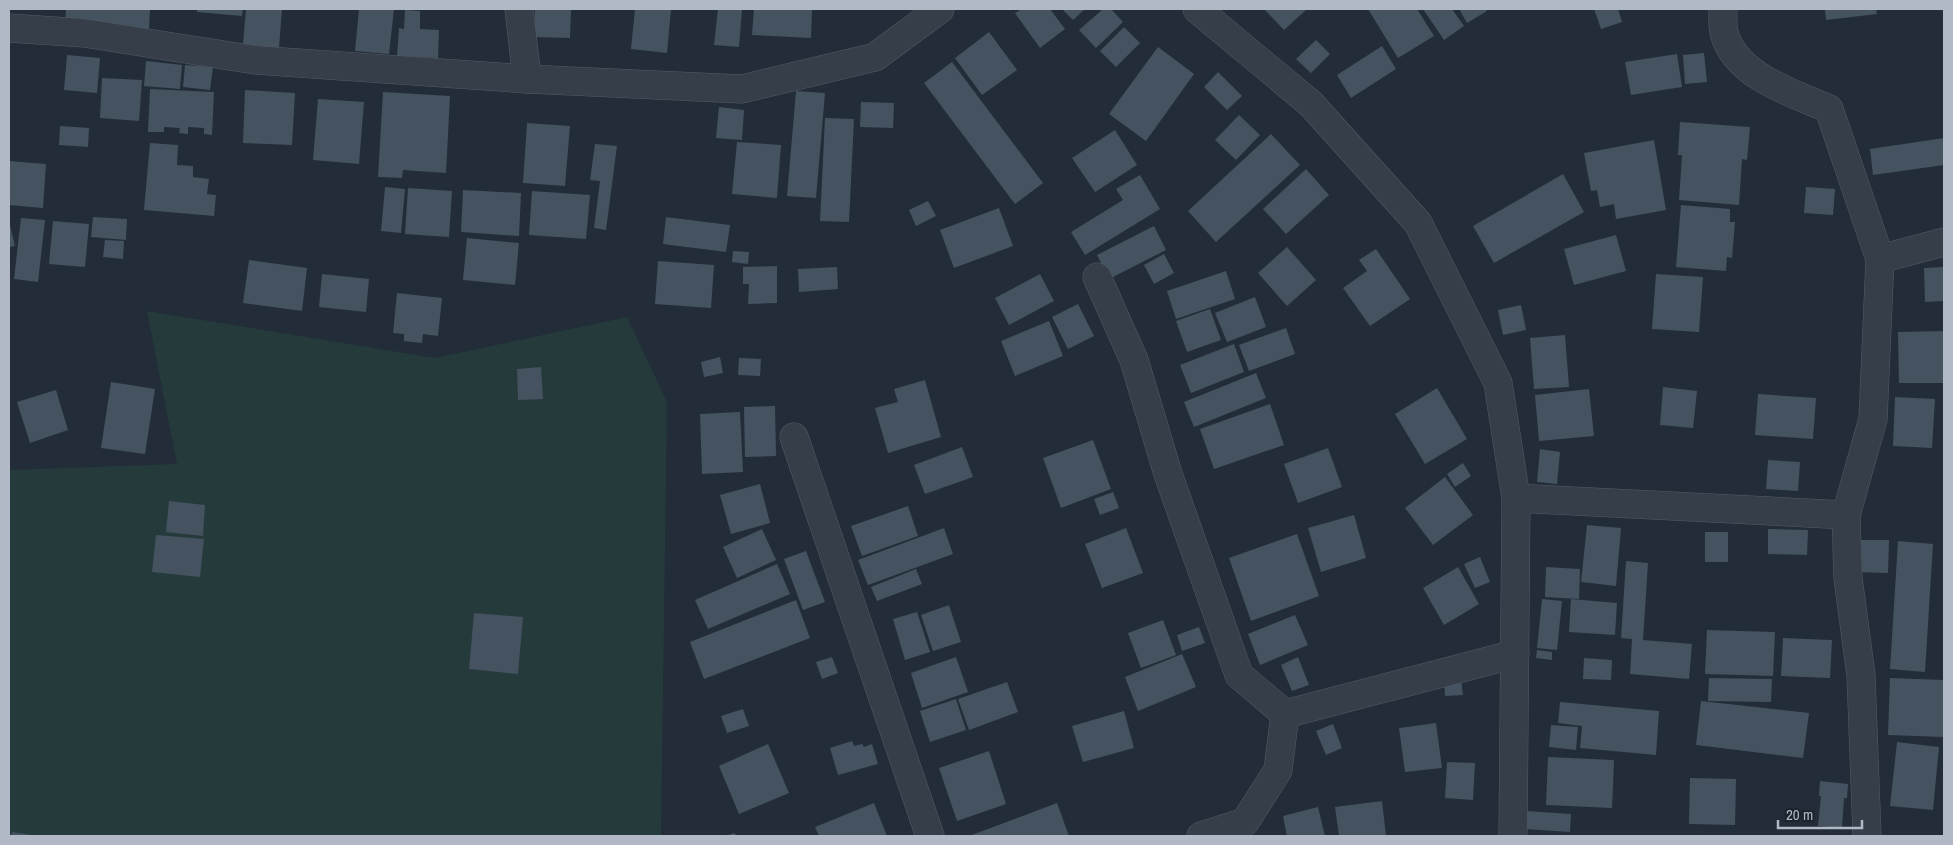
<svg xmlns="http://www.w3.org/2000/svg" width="1953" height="845" viewBox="0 0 1953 845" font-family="'Archivo Narrow',sans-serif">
  <rect width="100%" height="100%" fill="#222d39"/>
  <polygon fill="#253a3b" points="147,311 435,358 627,317 667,402 661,836 9,836 9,470 177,464"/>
  <g fill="#455260">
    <polygon points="66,9 150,9 149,29 65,27"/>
    <polygon points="197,9 243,9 242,16 197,12"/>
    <polygon points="246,9 282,9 279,48 243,44"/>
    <polygon points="359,9 394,9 389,54 355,51"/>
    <polygon points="535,9 571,9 570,38 534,37"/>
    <polygon points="635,9 671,9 667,53 631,49"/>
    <polygon points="718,9 742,9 739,47 714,45"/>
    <polygon points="754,9 812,9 811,38 752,35"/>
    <polygon points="1022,9 1050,9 1065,29 1040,48 1015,13"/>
    <polygon points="1062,9 1085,9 1073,20"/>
    <polygon points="1103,9 1111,9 1123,22 1096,48 1079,30"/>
    <polygon points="1264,9 1307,9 1284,30"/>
    <polygon points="1368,9 1417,9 1434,36 1398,58"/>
    <polygon points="1423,9 1452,9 1464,26 1444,40"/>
    <polygon points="1459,9 1485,9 1487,11 1467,23"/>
    <polygon points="1594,9 1618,9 1622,22 1601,29"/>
    <polygon points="1825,9 1876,9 1877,14 1826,20"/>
    <polygon points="405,10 420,11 420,29 439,30 438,58 397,56 399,28 404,29"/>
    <polygon points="1124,27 1140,43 1116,67 1100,51"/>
    <polygon points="989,32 1017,70 982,95 955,58"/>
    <polygon points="1316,40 1330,54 1311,73 1296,59"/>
    <polygon points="1382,46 1396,69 1351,98 1337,75"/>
    <polygon points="1158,47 1194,74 1146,141 1109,114"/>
    <polygon points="1704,53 1707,82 1685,84 1683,55"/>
    <polygon points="1677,54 1682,87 1631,95 1625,62"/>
    <polygon points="67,55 100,58 97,93 64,90"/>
    <polygon points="146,61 182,65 180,89 144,86"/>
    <polygon points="952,62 1043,183 1015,204 924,83"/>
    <polygon points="185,65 213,67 210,90 183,87"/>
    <polygon points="1218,72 1242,96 1227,110 1204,87"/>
    <polygon points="102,78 142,80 139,121 100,118"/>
    <polygon points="150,89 214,92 212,135 204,134 204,128 188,127 188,134 179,133 180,128 164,127 164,132 148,132"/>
    <polygon points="245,90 295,93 292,145 243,143"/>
    <polygon points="796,91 825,93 816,198 787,196"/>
    <polygon points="383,92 450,96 446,173 403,170 402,178 378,177"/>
    <polygon points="318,99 364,102 359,164 313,160"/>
    <polygon points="861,102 894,103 893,128 860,127"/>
    <polygon points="719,107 744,110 742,140 716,138"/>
    <polygon points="1239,115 1260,135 1236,160 1215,140"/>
    <polygon points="825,118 854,119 849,222 820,221"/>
    <polygon points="1680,122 1750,127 1747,160 1742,159 1739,205 1679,200 1682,155 1678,155"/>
    <polygon points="527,123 570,126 565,186 523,183"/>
    <polygon points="60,126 89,128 88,147 59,145"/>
    <polygon points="1115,130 1137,165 1095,192 1072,158"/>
    <polygon points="1271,134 1300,165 1216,242 1188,211"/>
    <polygon points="1944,138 1944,165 1873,175 1870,149"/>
    <polygon points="1654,140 1666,210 1616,219 1614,204 1600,207 1597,190 1591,191 1584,153"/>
    <polygon points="737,142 781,145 777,198 732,194"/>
    <polygon points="150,143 178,145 177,165 193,166 193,177 209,179 207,194 216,195 214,216 144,210"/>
    <polygon points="595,144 617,146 606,230 594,228 600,181 590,180"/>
    <polygon points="9,161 46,164 43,208 9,205"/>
    <polygon points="1306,169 1329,195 1286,234 1263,209"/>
    <polygon points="1563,174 1584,212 1494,263 1473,226"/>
    <polygon points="1140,175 1160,209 1085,255 1071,232 1123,200 1116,189"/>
    <polygon points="385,187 405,189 401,233 381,231"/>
    <polygon points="1806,187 1835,189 1833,215 1804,213"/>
    <polygon points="408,188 452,191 449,237 405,234"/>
    <polygon points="463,190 521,193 519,236 461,232"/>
    <polygon points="532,191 590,195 586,239 529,235"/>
    <polygon points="928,201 936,216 916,226 909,210"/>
    <polygon points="1681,205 1730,209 1730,222 1735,222 1732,258 1727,257 1726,271 1676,267"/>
    <polygon points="999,208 1013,246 954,268 940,230"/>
    <polygon points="93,217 127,219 126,240 91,237"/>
    <polygon points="666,217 730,225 726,252 663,244"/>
    <polygon points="21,218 45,220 38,282 14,279"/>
    <polygon points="9,221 15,246 9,247"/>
    <polygon points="53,221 89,224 85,267 49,264"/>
    <polygon points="1154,226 1166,250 1109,279 1097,255"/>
    <polygon points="1616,235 1626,271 1574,285 1564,249"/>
    <polygon points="467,238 519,243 515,285 463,280"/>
    <polygon points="105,240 124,241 123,259 103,257"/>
    <polygon points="1287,247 1316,280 1287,306 1258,273"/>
    <polygon points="1376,249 1410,299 1370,326 1343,288 1367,271 1359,260"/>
    <polygon points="733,251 749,252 748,264 732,262"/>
    <polygon points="1164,254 1174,273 1154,284 1144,265"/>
    <polygon points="249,260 307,268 302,311 243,303"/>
    <polygon points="658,261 714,265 711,308 655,304"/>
    <polygon points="777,266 777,303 748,304 749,284 743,284 743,267"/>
    <polygon points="837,267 838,289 799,292 798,269"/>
    <polygon points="1944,267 1944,301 1925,302 1924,268"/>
    <polygon points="1226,271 1235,299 1176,319 1167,291"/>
    <polygon points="322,274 369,279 366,312 319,307"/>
    <polygon points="1040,274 1054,301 1009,325 995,298"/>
    <polygon points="1656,274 1703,277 1699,332 1652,329"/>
    <polygon points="397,293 442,298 438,336 423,334 422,343 404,341 404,334 393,333"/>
    <polygon points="1255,297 1266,327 1227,342 1215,313"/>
    <polygon points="1078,304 1094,336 1068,349 1052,317"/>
    <polygon points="1521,305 1526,330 1503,335 1498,310"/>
    <polygon points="1210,309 1221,340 1187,352 1176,321"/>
    <polygon points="1049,321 1063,356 1015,376 1001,341"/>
    <polygon points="1286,328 1295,354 1249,371 1239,345"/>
    <polygon points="1944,331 1944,383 1899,383 1898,332"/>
    <polygon points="1565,335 1569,387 1534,389 1530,338"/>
    <polygon points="1234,344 1244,372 1191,393 1180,365"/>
    <polygon points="720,357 723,373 704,377 701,362"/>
    <polygon points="739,358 761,359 760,376 738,375"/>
    <polygon points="541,367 543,399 518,400 517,369"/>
    <polygon points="1256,373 1266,398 1194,427 1184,402"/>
    <polygon points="925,380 941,437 888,453 875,408 898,402 894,389"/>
    <polygon points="111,382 155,389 145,454 101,448"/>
    <polygon points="1663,387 1697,391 1693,428 1660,425"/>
    <polygon points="1437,388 1467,439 1425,464 1395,414"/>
    <polygon points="1589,389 1594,436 1539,441 1535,395"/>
    <polygon points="56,390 68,430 30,443 17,402"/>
    <polygon points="1758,394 1816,398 1813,439 1755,435"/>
    <polygon points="1895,397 1935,399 1932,448 1893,446"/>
    <polygon points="1270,404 1284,445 1214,469 1200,429"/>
    <polygon points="775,406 776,456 745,457 744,407"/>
    <polygon points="740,412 743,472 702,474 700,414"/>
    <polygon points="1093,440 1111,489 1061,508 1043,458"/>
    <polygon points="962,447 973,477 925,494 914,465"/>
    <polygon points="1328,448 1342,487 1298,503 1284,464"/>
    <polygon points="1540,449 1560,452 1557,484 1537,482"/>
    <polygon points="1768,460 1800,462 1798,491 1766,489"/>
    <polygon points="1463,463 1471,476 1455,487 1447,474"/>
    <polygon points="1445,477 1473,515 1433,545 1405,508"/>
    <polygon points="760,484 770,523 731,534 720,495"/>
    <polygon points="1113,492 1119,508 1100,515 1094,499"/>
    <polygon points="169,501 205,505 203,536 166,532"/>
    <polygon points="908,506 918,536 862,556 851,526"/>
    <polygon points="1354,515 1366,558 1321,572 1308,528"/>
    <polygon points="1587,525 1621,528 1616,586 1581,582"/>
    <polygon points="944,528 953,554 868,585 858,560"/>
    <polygon points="1126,528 1143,573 1102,588 1085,544"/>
    <polygon points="762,529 776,560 737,578 723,547"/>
    <polygon points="1768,529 1808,530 1807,555 1768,554"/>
    <rect x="1705" y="532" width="23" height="30"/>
    <polygon points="1297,534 1319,596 1251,621 1229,558"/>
    <polygon points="156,535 204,539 200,577 152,572"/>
    <polygon points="1855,540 1889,540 1888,573 1854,572"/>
    <polygon points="1898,541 1933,544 1925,672 1890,669"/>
    <polygon points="806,551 825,602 803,610 784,559"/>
    <polygon points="1480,557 1490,582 1475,588 1464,564"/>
    <polygon points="1626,561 1648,563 1643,640 1692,644 1689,679 1630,674 1632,639 1621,638"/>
    <polygon points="777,564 790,594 708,629 695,600"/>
    <polygon points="1458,567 1479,604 1444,625 1423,588"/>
    <polygon points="1546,567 1580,569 1579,599 1545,597"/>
    <polygon points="916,569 922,584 877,601 871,587"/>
    <polygon points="1542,599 1562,601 1557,650 1537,648"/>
    <polygon points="1571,599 1617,603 1615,635 1569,632"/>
    <polygon points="796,600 810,638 704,679 690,642"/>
    <polygon points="949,605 961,642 933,651 921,615"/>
    <polygon points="917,612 930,652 905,660 893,619"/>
    <polygon points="474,613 523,617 518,674 469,669"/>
    <polygon points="1295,615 1308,645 1260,665 1248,634"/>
    <polygon points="1163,620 1176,655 1141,668 1128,633"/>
    <polygon points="1199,627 1205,643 1182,651 1177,635"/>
    <polygon points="1707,630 1775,632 1773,676 1705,674"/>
    <polygon points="1783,638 1832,640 1830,678 1781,676"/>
    <polygon points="1537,650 1552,652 1552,660 1536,658"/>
    <polygon points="1182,654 1196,687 1138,711 1125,677"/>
    <polygon points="832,657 838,673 822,679 816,662"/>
    <polygon points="956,657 968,692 922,708 911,673"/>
    <polygon points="1298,657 1309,685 1292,691 1281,665"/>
    <polygon points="1584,658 1612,660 1611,680 1583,679"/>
    <polygon points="1709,678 1772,679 1771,702 1708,701"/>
    <polygon points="1890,678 1944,680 1944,737 1888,735"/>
    <polygon points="1461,679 1463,695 1445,696 1444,681"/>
    <polygon points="1007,682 1018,712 969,730 958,699"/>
    <polygon points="956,699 966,730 930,742 920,711"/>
    <polygon points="1701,701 1809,713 1803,758 1696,745"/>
    <polygon points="1560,702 1659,711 1656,755 1580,748 1582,726 1558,723"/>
    <polygon points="743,709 749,726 727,733 721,716"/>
    <polygon points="1124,711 1134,748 1083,762 1072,726"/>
    <polygon points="1436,723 1442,768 1405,772 1399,728"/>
    <polygon points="1333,724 1342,748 1326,755 1316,731"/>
    <polygon points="1551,725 1578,727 1576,750 1549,747"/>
    <polygon points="852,741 854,746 862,744 864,747 872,744 878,764 838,775 830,748"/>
    <polygon points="1897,742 1939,747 1933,810 1890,806"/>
    <polygon points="768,744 789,793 739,814 719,766"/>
    <polygon points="989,751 1006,804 957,821 939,768"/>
    <polygon points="1548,757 1614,760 1612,808 1546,805"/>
    <polygon points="1447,762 1475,763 1473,800 1445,798"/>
    <polygon points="1690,778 1736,779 1735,825 1689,824"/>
    <polygon points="1820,781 1848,784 1847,798 1844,798 1842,828 1818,826 1821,796 1819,796"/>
    <polygon points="1382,801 1386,836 1339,836 1335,807"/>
    <polygon points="874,803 887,836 819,836 815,827"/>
    <polygon points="1057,803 1069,836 969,836"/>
    <polygon points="1318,807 1325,836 1287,836 1283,816"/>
    <polygon points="1526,811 1571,814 1570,832 1524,829"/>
    <polygon points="12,832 32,835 32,836 11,836"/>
    <polygon points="735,833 736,836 724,836"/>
  </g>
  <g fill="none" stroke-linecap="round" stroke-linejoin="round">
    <g stroke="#535c67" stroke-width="29">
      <g id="minor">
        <polyline points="519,9 527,79"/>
        <polyline points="1197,9 1311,104 1418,223 1498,383 1516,498 1513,836"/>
        <path d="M1723,9C1723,17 1722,28 1725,36C1738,77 1793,93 1829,109L1880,259"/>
        <polyline points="9,28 84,33 255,60 527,79 742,89 875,57 940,9"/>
        <polyline points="1097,277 1134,360 1168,474 1239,675 1285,714 1515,654"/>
        <polyline points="794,437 930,836"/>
        <polyline points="1516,498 1846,515 1873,419 1880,259 1944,242"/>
        <polyline points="1846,515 1848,578 1861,675 1867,836"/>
        <polyline points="1201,836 1245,822 1278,770 1285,714"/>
      </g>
    </g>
    <use href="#minor" stroke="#353e49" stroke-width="28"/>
  </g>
  <rect width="1953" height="845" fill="none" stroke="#b0b9c5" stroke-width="20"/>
  <path d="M1778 820v8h84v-8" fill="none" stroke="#b0b9c5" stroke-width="2.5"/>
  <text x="1786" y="820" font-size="15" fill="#b0b9c5" stroke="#1b232e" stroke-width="4" paint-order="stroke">20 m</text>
</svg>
